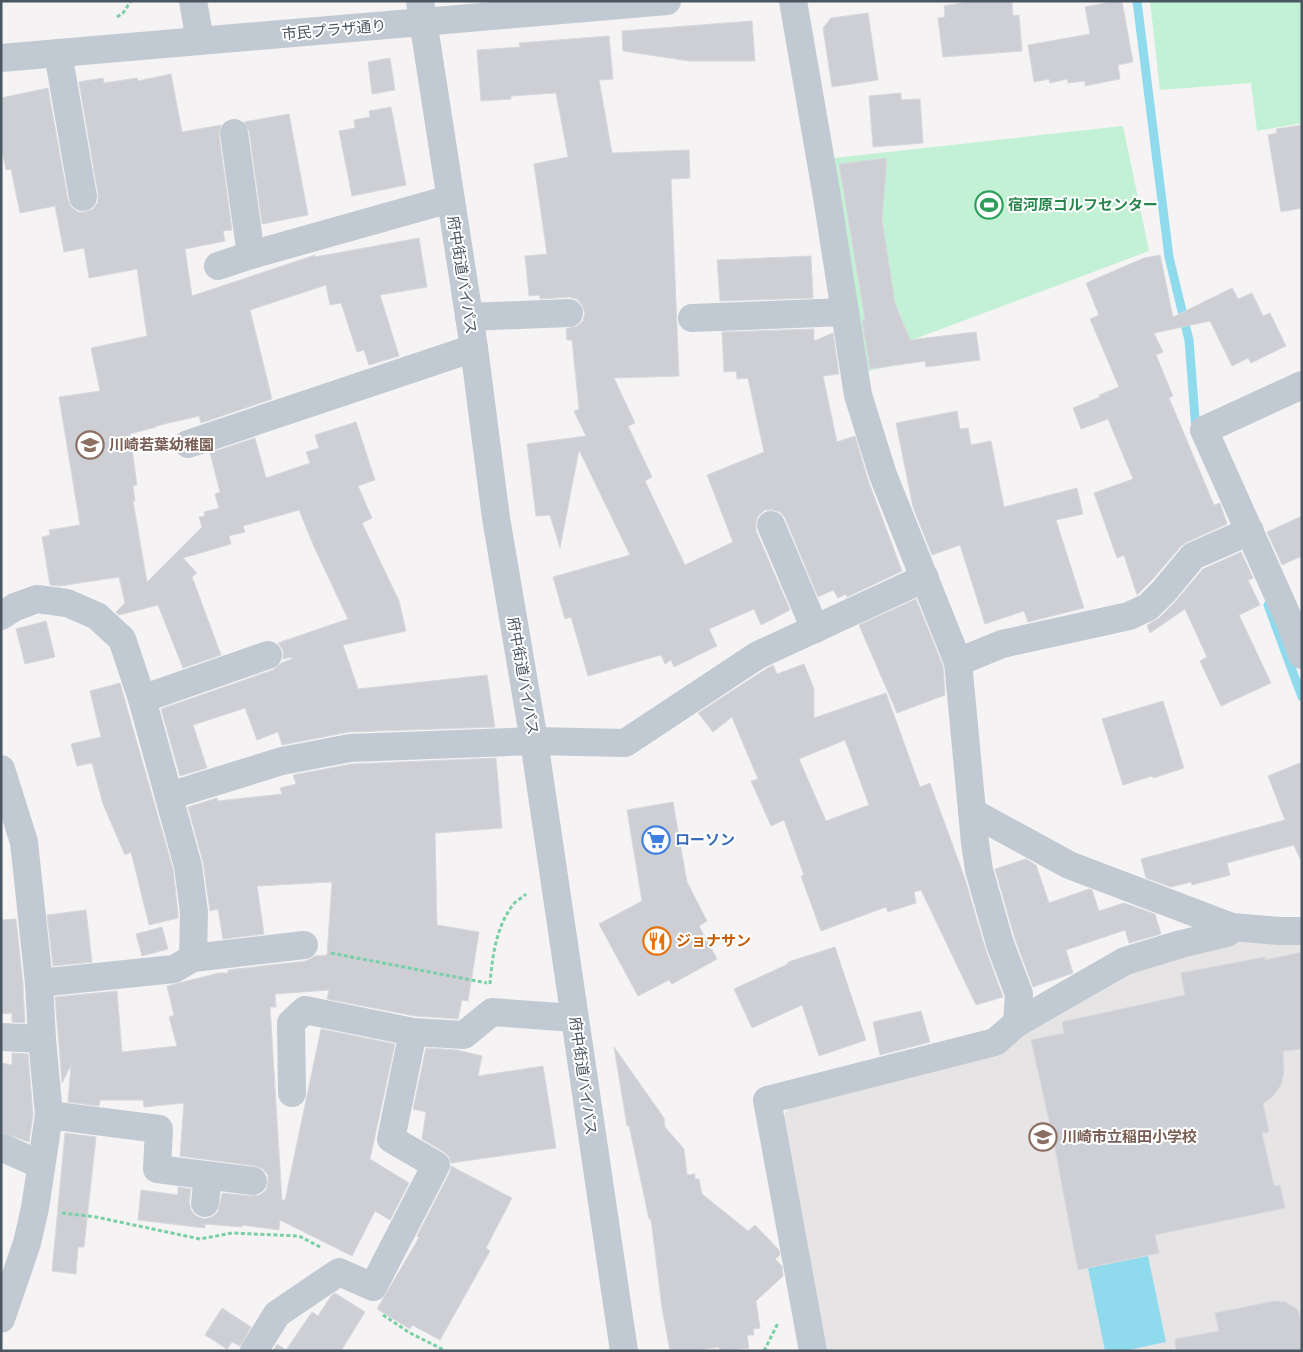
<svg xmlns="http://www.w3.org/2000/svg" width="1303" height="1352" viewBox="0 0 1303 1352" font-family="'PT Sans Narrow','Noto Sans JP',sans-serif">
  <rect width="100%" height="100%" fill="#f5f3f3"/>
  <polygon fill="#e6e4e5" points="1239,939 1302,939 1302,1351 826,1351 780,1121 790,1106 1035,1021 1114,978"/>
  <g fill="#c3f1d5">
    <polygon points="1150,1 1302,1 1302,123 1257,131 1251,83 1160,90"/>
    <polygon points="1123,126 1149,251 893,347 893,366 862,372 834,158"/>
  </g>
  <polygon fill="#90daee" points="1148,1256 1166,1342 1123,1351 1105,1351 1088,1268"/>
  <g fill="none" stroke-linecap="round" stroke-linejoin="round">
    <g stroke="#90daee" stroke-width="9">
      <polyline points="1137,1 1169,257 1189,340 1196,431"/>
      <polyline points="1268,605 1302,697"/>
    </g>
  </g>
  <g fill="#cdcfd5" stroke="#d7d9de" fill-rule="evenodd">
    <polygon points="972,1 1012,1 1013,16 1019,15 1022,51 943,57 938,18 945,17 944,6"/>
    <polygon points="1115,1 1122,1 1133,62 1118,65 1120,79 1085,86 1085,81 1068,83 1067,79 1050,83 1049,79 1034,82 1028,45 1090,34 1085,7"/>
    <polygon points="868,13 878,80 832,87 823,28 831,18"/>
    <polygon points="752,21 755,61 689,61 623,51 622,31"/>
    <polygon points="609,36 613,79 599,80 612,153 689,150 690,178 671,179 679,376 614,378 635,423 628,426 652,477 645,481 685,565 733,542 707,475 764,452 748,378 737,379 736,371 724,372 722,332 814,329 814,341 833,333 839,374 823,376 837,442 855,436 868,480 902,571 847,597 846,594 838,598 833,590 818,597 785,518 780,512 773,510 765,510 758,516 756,523 756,531 790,610 761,625 754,609 709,629 717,646 674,667 671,660 665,664 661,655 588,676 571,617 565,619 553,577 630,555 579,450 560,548 550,515 536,516 527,444 586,436 574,411 579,409 572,340 567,340 566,329 577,326 583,321 585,313 582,305 577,299 569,297 540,299 540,295 529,296 525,256 547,254 534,164 568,157 556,93 511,96 511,99 481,101 477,50 520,47 519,43"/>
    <polygon points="390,58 395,90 372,94 368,62"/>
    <polygon points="171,74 182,132 221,125 219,135 232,230 223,231 225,241 185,249 192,296 315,255 315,257 419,238 427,287 380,295 399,356 369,365 364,350 357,352 341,303 330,305 326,285 250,310 272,399 201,423 199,416 156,426 156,427 130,434 137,485 133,486 135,501 133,501 147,582 202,527 199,517 205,516 204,512 219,508 215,494 220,492 210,453 255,438 266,478 310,463 306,452 319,448 315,435 356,422 375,480 358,486 372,518 362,523 399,601 406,631 343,645 358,689 487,675 495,727 349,732 282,745 278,732 257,740 245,708 193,725 207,768 180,776 161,709 273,670 281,663 292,659 292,657 283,659 283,650 278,643 348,619 315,549 299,510 243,526 245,532 229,536 231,544 183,558 197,573 192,577 221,655 183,668 158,605 119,615 116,612 125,603 119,577 60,586 50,585 42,537 50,535 49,530 80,525 59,397 100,391 91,348 147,336 137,269 89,278 84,248 64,252 55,206 20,213 11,169 6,170 1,146 1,98 48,88 68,200 71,207 78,212 85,212 93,209 98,202 98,194 79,82 103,78 104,83 137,78 138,81"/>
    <polygon points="901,93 901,100 920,99 923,143 873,147 869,96"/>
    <polygon points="391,107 406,185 352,196 339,131 355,128 354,120 370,117 369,111"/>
    <polygon points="289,114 308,215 262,224 249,131 244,122"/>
    <polygon points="1302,125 1302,208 1281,212 1268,135 1277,133 1276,129"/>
    <polygon points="887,158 882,219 895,303 910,340 976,332 980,360 926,367 925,361 870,369 862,321 865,320 839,164"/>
    <polygon points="1160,255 1173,317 1232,288 1238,299 1252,293 1263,316 1270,313 1286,346 1251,363 1248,358 1232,366 1210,321 1154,333 1163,352 1156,355 1173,396 1169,398 1214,505 1220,503 1227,524 1187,542 1181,546 1152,580 1137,595 1124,555 1117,558 1094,493 1133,479 1108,419 1081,429 1073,408 1100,397 1099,395 1119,387 1090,319 1099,315 1086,283 1144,258"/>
    <polygon points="811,256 813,298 720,301 717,260"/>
    <polygon points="957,411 960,429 968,428 971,445 991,441 1004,507 1077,488 1083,514 1056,520 1084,608 1028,622 1024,611 985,624 960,545 932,555 913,507 896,423"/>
    <polygon points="1302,516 1302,556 1282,565 1267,532"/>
    <polygon points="1241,552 1253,578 1248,580 1260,605 1239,615 1271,683 1221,706 1200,661 1207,657 1185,609 1150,633 1147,625 1159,618 1175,602 1203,569"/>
    <polygon points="916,599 943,666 945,695 897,713 859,625"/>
    <polygon points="46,621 55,657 25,664 16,629"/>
    <path d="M804,664L814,689V718L886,693L920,787L930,783L965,879L985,948L1003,997L976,1005L921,890L914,892L916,903L888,912L886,907L821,931L801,876L804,875L784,820L771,826L751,781L758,779L732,717L713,732L698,713L766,669L773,665L777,674ZM845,740L869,805L826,821L799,759Z"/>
    <polygon points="120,683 173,869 178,913 178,918 149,925 131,852 125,855 103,804 92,763 77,766 71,744 101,737 90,691"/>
    <polygon points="1163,701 1184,768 1153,778 1152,776 1123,785 1102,719"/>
    <polygon points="496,758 502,828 435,833 437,925 479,932 468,1001 462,1000 458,1019 415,1016 327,999 329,990 275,994 276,1007 270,1007 282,1200 285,1200 321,1029 395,1044 370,1159 409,1183 390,1220 375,1211 352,1256 280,1220 279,1230 242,1225 242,1227 205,1224 205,1228 138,1220 141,1190 178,1195 178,1187 191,1189 189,1202 191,1210 196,1216 204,1219 212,1217 218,1212 222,1193 251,1196 260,1195 266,1190 268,1182 268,1175 263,1169 255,1166 180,1156 184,1103 144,1107 143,1100 100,1100 99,1106 68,1102 71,1065 62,1083 55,997 117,991 122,1052 177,1046 169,1017 174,1015 167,986 219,973 228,973 228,970 306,961 315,956 327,955 332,882 257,886 264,934 223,939 218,909 210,911 203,862 188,807 217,798 218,801 282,794 280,788 296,784 293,775 352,764"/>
    <polygon points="1302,762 1302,859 1300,859 1294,845 1227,863 1230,875 1192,885 1191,882 1171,887 1146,878 1141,859 1285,820 1268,776"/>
    <polygon points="673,802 687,882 707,921 699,926 717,959 672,984 669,980 638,996 599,924 642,901 627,810"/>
    <polygon points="1026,859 1036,865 1049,903 1089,889 1092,890 1099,911 1124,903 1155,914 1161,934 1129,943 1125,930 1066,950 1073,973 1033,987 1015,939 995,869"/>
    <polygon points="86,910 92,962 53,966 47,915"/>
    <polygon points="16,919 23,984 25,1023 12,1022 12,1013 1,1014 1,920"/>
    <polygon points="162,927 168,949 142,956 136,934"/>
    <polygon points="835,947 866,1040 819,1056 802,1005 752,1028 734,989 788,964 788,962"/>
    <polygon points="1302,952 1302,1049 1283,1051 1284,1072 1281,1085 1273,1096 1263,1104 1269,1132 1262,1133 1274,1186 1280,1185 1285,1208 1155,1235 1159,1253 1078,1270 1053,1138 1031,1040 1064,1033 1062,1022 1185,995 1181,973 1265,957 1265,960"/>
    <polygon points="921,1011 930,1042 880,1055 873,1022"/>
    <polygon points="614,1047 664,1118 665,1127 684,1149 687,1175 695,1174 695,1179 699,1179 702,1194 748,1231 755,1225 779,1250 780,1255 775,1259 782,1266 783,1276 756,1301 760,1328 753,1329 754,1335 747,1335 749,1348 720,1351 719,1347 692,1351 670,1351 662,1308 651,1219 649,1219 629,1125 627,1126"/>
    <polygon points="426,1048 457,1050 482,1056 478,1076 543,1066 556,1148 451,1163 449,1157 444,1152 422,1139 426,1112 413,1109"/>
    <polygon points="12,1053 28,1054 33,1115 29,1142 1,1132 1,1063 12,1065"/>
    <polygon points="65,1133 96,1137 84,1247 78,1247 76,1274 52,1271"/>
    <polygon points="451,1166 512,1198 486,1248 490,1251 440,1340 412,1325 410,1329 377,1309 417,1241 419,1237 417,1236 450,1172"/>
    <polygon points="335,1293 365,1312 341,1351 273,1351 277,1344 286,1350 312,1312 318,1316 331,1296"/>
    <polygon points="1274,1301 1285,1302 1297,1309 1302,1323 1302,1351 1176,1351 1175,1339 1219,1331 1215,1313"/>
    <polygon points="222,1308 251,1327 240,1346 232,1342 227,1349 205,1335"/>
  </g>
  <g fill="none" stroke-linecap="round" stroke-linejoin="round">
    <g stroke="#7ad0a6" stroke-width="3" stroke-dasharray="4 2.5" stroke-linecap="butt">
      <polyline points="117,17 123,13 131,1"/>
      <polyline points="331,953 487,983"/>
      <path d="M490,984C492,958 496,928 512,906C515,901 522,898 526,894"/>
      <polyline points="62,1213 96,1217 200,1239 232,1233 299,1236 322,1248"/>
      <polyline points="383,1315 410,1333 446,1351"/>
      <polyline points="764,1351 778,1323"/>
    </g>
    <g stroke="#c1cad2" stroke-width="28">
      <polyline points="193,1 200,41"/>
      <polyline points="420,1 474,348 496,518 534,741 624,1351"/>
      <polyline points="793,1 827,197 858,395 883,475 958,662 975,843 979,870 1000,944 1019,994 1017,1023"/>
      <polyline points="58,53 83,197"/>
      <polyline points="1,58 667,1"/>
      <polyline points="234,133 251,255"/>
      <polyline points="218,266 251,255 450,199"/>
      <polyline points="469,317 569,313"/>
      <polyline points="692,318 845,312"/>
      <polyline points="1302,385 1204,430 1290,622 1302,655"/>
      <polyline points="188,444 474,348"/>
      <polyline points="771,525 815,629"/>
      <polyline points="1,616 15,607 37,599 67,603 97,616 122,639 142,699 188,866 194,912 193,958"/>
      <polyline points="958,662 1002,644 1129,616 1148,607 1164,591 1193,556 1250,531"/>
      <polyline points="142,699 268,655"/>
      <polyline points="1,769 24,842 39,983 42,1039 49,1115 35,1208 27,1243 1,1319"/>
      <polyline points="169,796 282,761 350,748 534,741 625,743 758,655 925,578"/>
      <polyline points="972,812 1069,865 1232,927 1280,931 1302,931"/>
      <polyline points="39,983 174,969 193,958 304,945"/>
      <polyline points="1,1037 42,1039"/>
      <polyline points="292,1093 291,1023 305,1010 413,1032 464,1035 492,1012 574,1018"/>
      <polyline points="49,1115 159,1129 157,1169 253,1181"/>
      <polyline points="1,1147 41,1165"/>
      <polyline points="205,1203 208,1176"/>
      <polyline points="254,1351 277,1314 339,1272 373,1287 436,1165 391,1139 413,1032"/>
      <polyline points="813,1351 767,1100 995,1042 1017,1023 1125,961 1181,944 1227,933 1232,927"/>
    </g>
  </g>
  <defs>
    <g id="stadium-ring" transform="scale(1.4375)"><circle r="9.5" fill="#fff" stroke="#2e9e5b" stroke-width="1.5"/><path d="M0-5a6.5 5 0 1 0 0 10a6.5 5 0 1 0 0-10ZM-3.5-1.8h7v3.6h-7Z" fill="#2e9e5b"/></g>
    <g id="school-ring" transform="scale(1.4375)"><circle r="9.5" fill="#fff" stroke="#8d6e63" stroke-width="1.5"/><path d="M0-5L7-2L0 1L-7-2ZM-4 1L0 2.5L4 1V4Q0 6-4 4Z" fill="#8d6e63"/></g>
    <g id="supermarket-ring" transform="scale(1.4375)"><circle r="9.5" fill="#fff" stroke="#3f7fe0" stroke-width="1.5"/><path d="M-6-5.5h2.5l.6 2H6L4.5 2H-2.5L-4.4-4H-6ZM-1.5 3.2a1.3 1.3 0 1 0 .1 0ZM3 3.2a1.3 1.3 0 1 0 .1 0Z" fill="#3f7fe0"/></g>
    <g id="restaurant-ring" transform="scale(1.4375)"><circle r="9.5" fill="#fff" stroke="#e8710a" stroke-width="1.5"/><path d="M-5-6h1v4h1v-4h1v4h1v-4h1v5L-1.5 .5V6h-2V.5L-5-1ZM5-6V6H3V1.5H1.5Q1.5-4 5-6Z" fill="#e8710a"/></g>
  </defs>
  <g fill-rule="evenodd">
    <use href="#stadium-ring" x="989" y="205"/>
    <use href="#school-ring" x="90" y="445"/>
    <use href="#supermarket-ring" x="656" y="840"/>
    <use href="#restaurant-ring" x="657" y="941"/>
    <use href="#school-ring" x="1043" y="1137"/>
  </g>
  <g text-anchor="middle" stroke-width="4" stroke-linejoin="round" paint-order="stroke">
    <g font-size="15" fill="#4a5661" stroke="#fff">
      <text transform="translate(334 30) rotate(-5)" y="5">市民プラザ通り</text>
      <text transform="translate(462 275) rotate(81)" y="5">府中街道バイパス</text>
      <text transform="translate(523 676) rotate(80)" y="5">府中街道バイパス</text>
      <text transform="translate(583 1076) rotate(82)" y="5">府中街道バイパス</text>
    </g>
    <g font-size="15" font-weight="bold" fill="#27864d" stroke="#fff" text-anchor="start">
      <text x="1008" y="210">宿河原ゴルフセンター</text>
    </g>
    <g font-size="15" font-weight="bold" fill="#785e54" stroke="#fff" text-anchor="start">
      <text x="109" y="450">川崎若葉幼稚園</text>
      <text x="1062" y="1142">川崎市立稲田小学校</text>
    </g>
    <g font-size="15" font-weight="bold" fill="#366cbe" stroke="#fff" text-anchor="start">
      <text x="675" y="845">ローソン</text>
    </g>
    <g font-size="15" font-weight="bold" fill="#c56008" stroke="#fff" text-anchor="start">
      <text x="676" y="946">ジョナサン</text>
    </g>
  </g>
  <rect width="1303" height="1352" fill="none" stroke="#4a5661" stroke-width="5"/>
</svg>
